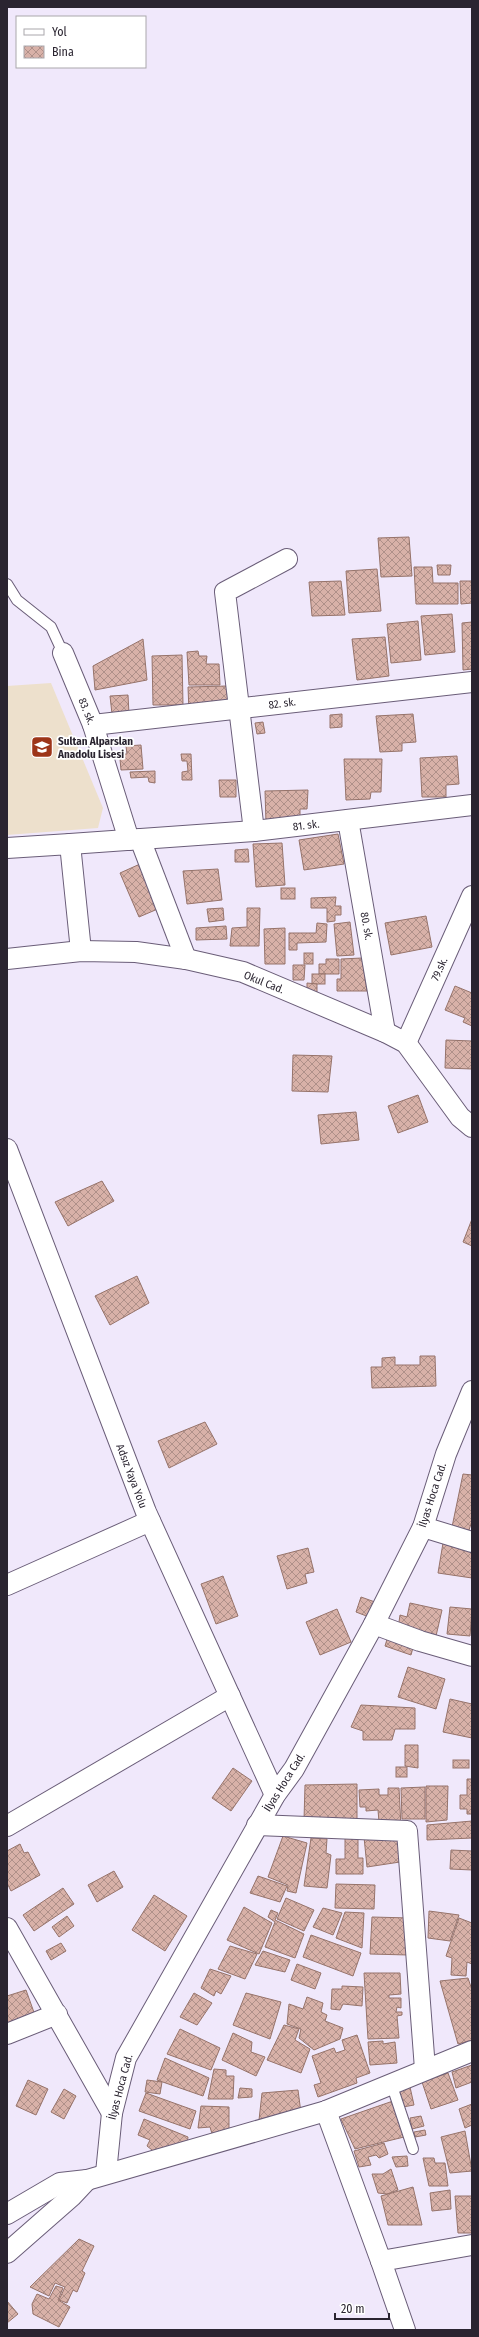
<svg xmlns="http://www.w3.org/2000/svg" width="479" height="2337" viewBox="0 0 479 2337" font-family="'Fira Sans Condensed',sans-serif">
  <defs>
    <pattern id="building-cross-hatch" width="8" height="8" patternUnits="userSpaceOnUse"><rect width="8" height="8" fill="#d8b1a8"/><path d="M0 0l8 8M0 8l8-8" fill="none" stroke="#af9089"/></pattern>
  </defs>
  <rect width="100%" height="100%" fill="#f0e8fb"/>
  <polygon fill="#ede0cc" points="51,683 103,808 98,828 7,835 7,686"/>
  <g fill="url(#building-cross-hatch)" stroke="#96736a">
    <polygon points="409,537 412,576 381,577 378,538"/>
    <polygon points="437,565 451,565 450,575 438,575"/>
    <polygon points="414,567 432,567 433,583 458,583 458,604 416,604"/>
    <polygon points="377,569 381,611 349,613 346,571"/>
    <polygon points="341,581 345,615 312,616 309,582"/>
    <polygon points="460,581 472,581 472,603 461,604"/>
    <polygon points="452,614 455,652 425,655 421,616"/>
    <polygon points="418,621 421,660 391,663 387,624"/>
    <polygon points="472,622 472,669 463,670 462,623"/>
    <polygon points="385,637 389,676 357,680 352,639"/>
    <polygon points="143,639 147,680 95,690 93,666"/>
    <polygon points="198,651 199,656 207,656 206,664 219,664 220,685 189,685 187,652"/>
    <polygon points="182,655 183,705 153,705 152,656"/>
    <polygon points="227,686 228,708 189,712 188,687"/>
    <polygon points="128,695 129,714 112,714 110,696"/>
    <polygon points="342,714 342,727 330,728 330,715"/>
    <polygon points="413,714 416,742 402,743 402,751 380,752 376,716"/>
    <polygon points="263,722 265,733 257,734 255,723"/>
    <polygon points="141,745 143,769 121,770 120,759 124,758 124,754 127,754 126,746"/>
    <polygon points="181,754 191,754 192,780 182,780 182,772 188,771 187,761 182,761"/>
    <polygon points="457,756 459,784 446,785 446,797 422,797 420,758"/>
    <polygon points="344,759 382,759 381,792 371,792 370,799 346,800"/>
    <polygon points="155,771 155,783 149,782 148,777 131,778 130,772"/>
    <polygon points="219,780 236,780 236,797 220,797"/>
    <polygon points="308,790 307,809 300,809 300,821 266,823 265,791"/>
    <polygon points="338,834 344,864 304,870 299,840"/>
    <polygon points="282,843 285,885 256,887 253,844"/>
    <polygon points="248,849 249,862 235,862 235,850"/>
    <polygon points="140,864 160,908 139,917 120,873"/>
    <polygon points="218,869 222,900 187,904 183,871"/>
    <rect x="281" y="888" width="14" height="11"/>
    <polygon points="336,897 335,906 341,906 341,915 335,915 335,921 327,922 327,908 311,908 311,898"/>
    <polygon points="223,908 224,920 209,922 207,909"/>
    <polygon points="247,908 260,908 259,946 230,946 232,928 247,927"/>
    <polygon points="426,916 432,947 391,955 385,923"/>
    <polygon points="350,922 354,955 337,956 334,924"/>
    <polygon points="317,923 327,924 326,942 297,943 297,950 289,950 289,933 316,933"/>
    <polygon points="226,926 227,939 196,940 196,928"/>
    <polygon points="285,928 285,964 265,964 264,929"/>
    <rect x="304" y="953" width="9" height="11"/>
    <polygon points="362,958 367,991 337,991 337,979 341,979 341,959"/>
    <polygon points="326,959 339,959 339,974 319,974 319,964 326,964"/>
    <polygon points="293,965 305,965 304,980 293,980"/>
    <rect x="312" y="974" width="13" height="10"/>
    <polygon points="307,983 317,984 317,996 307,996"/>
    <polygon points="455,986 472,993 472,1026 463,1022 465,1018 445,1010"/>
    <polygon points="446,1040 472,1041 472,1069 445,1068"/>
    <polygon points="293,1055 332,1056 328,1092 292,1091"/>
    <polygon points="418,1095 428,1122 398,1133 388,1106"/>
    <polygon points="356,1112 359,1140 321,1144 318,1115"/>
    <polygon points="102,1181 114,1201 68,1226 55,1202"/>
    <polygon points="472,1219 472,1246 463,1242"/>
    <polygon points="137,1276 149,1303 110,1325 95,1296"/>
    <polygon points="420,1356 435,1356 436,1386 372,1388 371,1367 382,1367 382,1358 395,1357 395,1365 420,1365"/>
    <polygon points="205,1422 217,1444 169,1468 158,1441"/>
    <polygon points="463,1474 472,1475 472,1521 469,1530 452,1527"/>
    <polygon points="443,1543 472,1551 472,1578 438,1573"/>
    <polygon points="308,1548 314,1572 305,1574 307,1583 287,1589 277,1556"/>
    <polygon points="223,1576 238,1616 216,1624 201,1584"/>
    <polygon points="361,1597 375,1602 369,1617 356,1612"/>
    <polygon points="410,1603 442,1610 436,1636 398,1629 400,1615 407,1617"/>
    <polygon points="450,1607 472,1609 470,1636 447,1634"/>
    <polygon points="337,1609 351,1642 320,1655 306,1622"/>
    <polygon points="388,1636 414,1644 411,1655 385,1646"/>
    <polygon points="408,1667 445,1679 436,1709 398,1697"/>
    <polygon points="450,1699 472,1704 472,1738 443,1732"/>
    <polygon points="361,1705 415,1708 415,1729 395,1729 392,1740 363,1740 363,1731 351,1727"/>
    <polygon points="405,1745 418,1745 418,1768 405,1766"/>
    <rect x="453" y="1760" width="16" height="8"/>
    <rect x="396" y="1767" width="11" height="10"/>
    <polygon points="233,1768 252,1781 231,1811 212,1798"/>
    <polygon points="467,1779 472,1779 472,1814 467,1814 467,1809 460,1809 460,1795 467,1795"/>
    <polygon points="357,1784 357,1819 304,1820 305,1785"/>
    <polygon points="426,1786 448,1786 447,1820 426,1822"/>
    <polygon points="425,1787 425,1819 402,1819 401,1788"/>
    <polygon points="388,1788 399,1788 401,1827 379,1822 378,1810 366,1811 366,1807 360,1807 359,1790 379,1789 379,1795 388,1795"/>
    <polygon points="472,1821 472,1838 427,1840 427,1825"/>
    <polygon points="398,1834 400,1862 367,1867 364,1837"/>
    <polygon points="345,1835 358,1835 358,1858 363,1858 363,1874 336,1874 336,1859 345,1859"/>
    <polygon points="283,1836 307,1843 296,1893 287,1891 288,1885 268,1877"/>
    <polygon points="311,1838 327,1839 326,1853 331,1855 327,1888 304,1886"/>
    <polygon points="20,1844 24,1853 28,1852 40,1875 11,1891 7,1883 7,1851"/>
    <polygon points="451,1850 472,1851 472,1870 450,1869"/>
    <polygon points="114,1871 123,1887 97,1902 88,1885"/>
    <polygon points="258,1876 287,1886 280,1902 250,1893"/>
    <polygon points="336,1884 375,1885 374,1909 335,1908"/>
    <polygon points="63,1888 74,1904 34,1931 23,1915"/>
    <polygon points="154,1895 187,1916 165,1951 132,1930"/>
    <polygon points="286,1898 314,1910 304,1931 277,1919"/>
    <polygon points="244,1907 272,1923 259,1954 227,1940"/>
    <polygon points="323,1908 342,1913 333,1935 313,1927"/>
    <polygon points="271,1910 278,1913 275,1920 304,1934 295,1958 265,1947 275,1922 268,1917"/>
    <polygon points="429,1911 459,1915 450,1941 428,1938"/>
    <polygon points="345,1912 364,1913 362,1948 336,1938"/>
    <polygon points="67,1916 74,1926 59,1937 52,1927"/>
    <polygon points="372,1917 410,1918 408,1955 370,1954"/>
    <polygon points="459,1918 472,1923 472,1964 467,1962 466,1976 451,1975 452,1958 446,1956"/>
    <polygon points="311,1935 361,1953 353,1976 303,1957"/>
    <polygon points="61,1943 66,1951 51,1960 46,1951"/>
    <polygon points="230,1946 257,1954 245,1979 218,1969"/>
    <polygon points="263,1951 290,1960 285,1972 255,1965"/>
    <polygon points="297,1964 321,1973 315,1989 291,1980"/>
    <polygon points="210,1969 231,1976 221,1994 216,1991 214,1996 201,1988"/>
    <polygon points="364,1973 400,1973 401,1994 389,1995 389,1998 401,1998 401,2008 397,2007 396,2012 402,2012 402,2015 397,2016 399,2038 368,2039"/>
    <polygon points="468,1978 472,1990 472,2040 458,2044 440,1981"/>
    <polygon points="342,1986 363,1987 362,2006 343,2004 340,2010 331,2009 332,1989 342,1989"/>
    <polygon points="26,1990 36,2018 7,2026 7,1996"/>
    <polygon points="194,1993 212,2003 197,2025 180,2017"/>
    <polygon points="246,1993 281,2002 270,2039 233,2025"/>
    <polygon points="307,1997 323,2003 321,2012 327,2015 325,2021 343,2028 340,2039 314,2050 299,2038 301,2029 287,2024 289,2004 303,2009"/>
    <polygon points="284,2025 299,2029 295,2040 310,2049 301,2073 267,2060"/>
    <polygon points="180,2029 220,2048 211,2070 167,2054"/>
    <polygon points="233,2033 252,2042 251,2052 265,2057 256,2076 222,2060"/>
    <polygon points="357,2035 370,2073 356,2078 357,2083 318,2097 314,2085 321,2083 312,2056 334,2048 336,2053 345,2050 342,2040"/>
    <polygon points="383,2041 383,2044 395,2042 397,2063 370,2065 368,2042"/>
    <polygon points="165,2058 209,2078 203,2096 157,2080"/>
    <polygon points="472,2065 472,2082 456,2088 452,2072"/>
    <polygon points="214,2069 226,2070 226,2076 234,2076 233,2099 208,2099"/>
    <polygon points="448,2073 458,2100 431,2109 422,2082"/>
    <polygon points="28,2080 48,2089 36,2115 16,2106"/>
    <polygon points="147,2080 162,2082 160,2094 145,2092"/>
    <polygon points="410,2087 414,2105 403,2107 399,2090"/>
    <polygon points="240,2088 252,2089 252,2097 238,2098"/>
    <polygon points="64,2089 76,2096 64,2119 51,2112"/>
    <polygon points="298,2090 301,2113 258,2129 262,2093"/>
    <polygon points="146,2093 196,2111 190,2129 139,2111"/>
    <polygon points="393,2101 404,2137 355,2149 341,2119"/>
    <polygon points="472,2104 472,2125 465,2128 459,2109"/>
    <polygon points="201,2106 229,2107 229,2133 213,2137 210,2127 198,2128"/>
    <polygon points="421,2116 424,2126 412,2129 410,2118"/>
    <polygon points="144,2119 188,2137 187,2145 157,2154 147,2146 150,2140 138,2135"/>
    <polygon points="425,2130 426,2135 415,2137 414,2132"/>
    <polygon points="465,2131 472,2171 450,2173 441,2137"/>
    <polygon points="384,2143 388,2154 379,2158 376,2155 368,2157 371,2165 359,2167 354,2151"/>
    <polygon points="407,2156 408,2166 396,2167 392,2157"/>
    <polygon points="423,2158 434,2158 435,2163 445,2163 448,2186 429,2186"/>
    <polygon points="391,2169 398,2190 387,2194 378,2193 372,2174 383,2174"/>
    <polygon points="413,2187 422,2225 388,2225 381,2196"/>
    <polygon points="450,2190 451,2209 432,2211 430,2193"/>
    <polygon points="455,2196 472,2196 472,2233 458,2233"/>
    <polygon points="79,2239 94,2246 82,2271 85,2273 77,2292 73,2290 67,2303 59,2300 65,2287 55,2283 49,2296 30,2287"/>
    <polygon points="56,2286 63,2288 58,2300 70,2307 59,2327 33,2314 32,2304 37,2294 49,2299"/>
    <polygon points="7,2301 18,2314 7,2323"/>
  </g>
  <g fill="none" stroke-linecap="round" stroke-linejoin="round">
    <g stroke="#6a5d78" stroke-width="12">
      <g id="service">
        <polyline points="7,584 17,600 51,627 63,653"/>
        <polyline points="391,2083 413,2149"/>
      </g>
    </g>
    <g stroke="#6a5d78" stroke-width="22">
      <g id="minor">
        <polyline points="63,653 93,725 129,840"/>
        <polyline points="93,725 472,682"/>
        <polyline points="348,820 385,1032"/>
        <polyline points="254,831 225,592 287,559"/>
        <polyline points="140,839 186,959"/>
        <polyline points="70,844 254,831 472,805"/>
        <polyline points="7,848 70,844 81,951"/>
        <polyline points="7,959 81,951 136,952 186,959 243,972 385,1032 406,1043 460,1117 472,1127"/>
        <polyline points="406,1043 472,896"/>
        <polyline points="7,1149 146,1512 275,1795"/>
        <polyline points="423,1527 472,1542"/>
        <polyline points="7,1585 150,1521"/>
        <polyline points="374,1624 420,1641 472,1656"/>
        <polyline points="257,1825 407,1831 425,2069"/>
        <polyline points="7,1826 230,1696"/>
        <polyline points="7,1928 112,2113"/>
        <polyline points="7,2034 57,2014"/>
        <polyline points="326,2111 381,2261 472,2245"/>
        <polyline points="106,2173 112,2113 126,2058 275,1795 294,1769 374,1624 423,1527 446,1454 472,1391"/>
        <polyline points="7,2214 60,2183 87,2180 326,2111 472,2051"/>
        <polyline points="7,2253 72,2196 87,2180"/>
        <polyline points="381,2261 405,2330"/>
      </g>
    </g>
    <use href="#service" stroke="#fff" stroke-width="10"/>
    <use href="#minor" stroke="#fff" stroke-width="20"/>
  </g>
  <defs>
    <g id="school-square" transform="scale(1.15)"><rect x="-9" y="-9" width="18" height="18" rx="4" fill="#9d3519" stroke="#fff"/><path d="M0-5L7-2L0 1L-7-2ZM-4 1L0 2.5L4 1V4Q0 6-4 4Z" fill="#fff"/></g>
  </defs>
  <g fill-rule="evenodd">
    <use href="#school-square" x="42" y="747"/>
  </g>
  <g text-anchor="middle" stroke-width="3.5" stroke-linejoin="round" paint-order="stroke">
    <g font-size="11" fill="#2a2430" stroke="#fff">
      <text transform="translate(282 703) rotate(-7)" y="4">82. sk.</text>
      <text transform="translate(87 711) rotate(68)" y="4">83. sk.</text>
      <text transform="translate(306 825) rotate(-7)" y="4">81. sk.</text>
      <text transform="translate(367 926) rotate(80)" y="4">80. sk.</text>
      <text transform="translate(439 969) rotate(-66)" y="4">79.sk.</text>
      <text transform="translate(264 982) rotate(22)" y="4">Okul Cad.</text>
      <text transform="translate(132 1476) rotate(69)" y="4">Adsız Yaya Yolu</text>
      <text transform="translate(432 1495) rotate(-72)" y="4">İlyas Hoca Cad.</text>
      <text transform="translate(284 1782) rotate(-58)" y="4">İlyas Hoca Cad.</text>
      <text transform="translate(120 2087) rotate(-75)" y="4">İlyas Hoca Cad.</text>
    </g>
    <g font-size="11" font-weight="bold" fill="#2a2430" stroke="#fff" text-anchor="start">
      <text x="58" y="745">Sultan Alparslan<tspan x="58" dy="13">Anadolu Lisesi</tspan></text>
    </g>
  </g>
  <rect width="479" height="2337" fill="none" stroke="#2a2430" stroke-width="16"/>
  <rect x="16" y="16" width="130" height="52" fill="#ffffff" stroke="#aaa7ac"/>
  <rect x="24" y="29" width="20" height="6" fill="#ffffff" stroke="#aaa7ac"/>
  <text x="52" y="36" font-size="12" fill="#2a2430">Yol</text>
  <rect x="24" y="46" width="20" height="12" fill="url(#building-cross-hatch)" stroke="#aaa7ac"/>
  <text x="52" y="56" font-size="12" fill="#2a2430">Bina</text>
  <path d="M335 2313v6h54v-6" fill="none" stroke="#2a2430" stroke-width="2"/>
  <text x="341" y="2313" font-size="12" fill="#2a2430" stroke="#ffffff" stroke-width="3" paint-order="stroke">20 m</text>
</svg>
